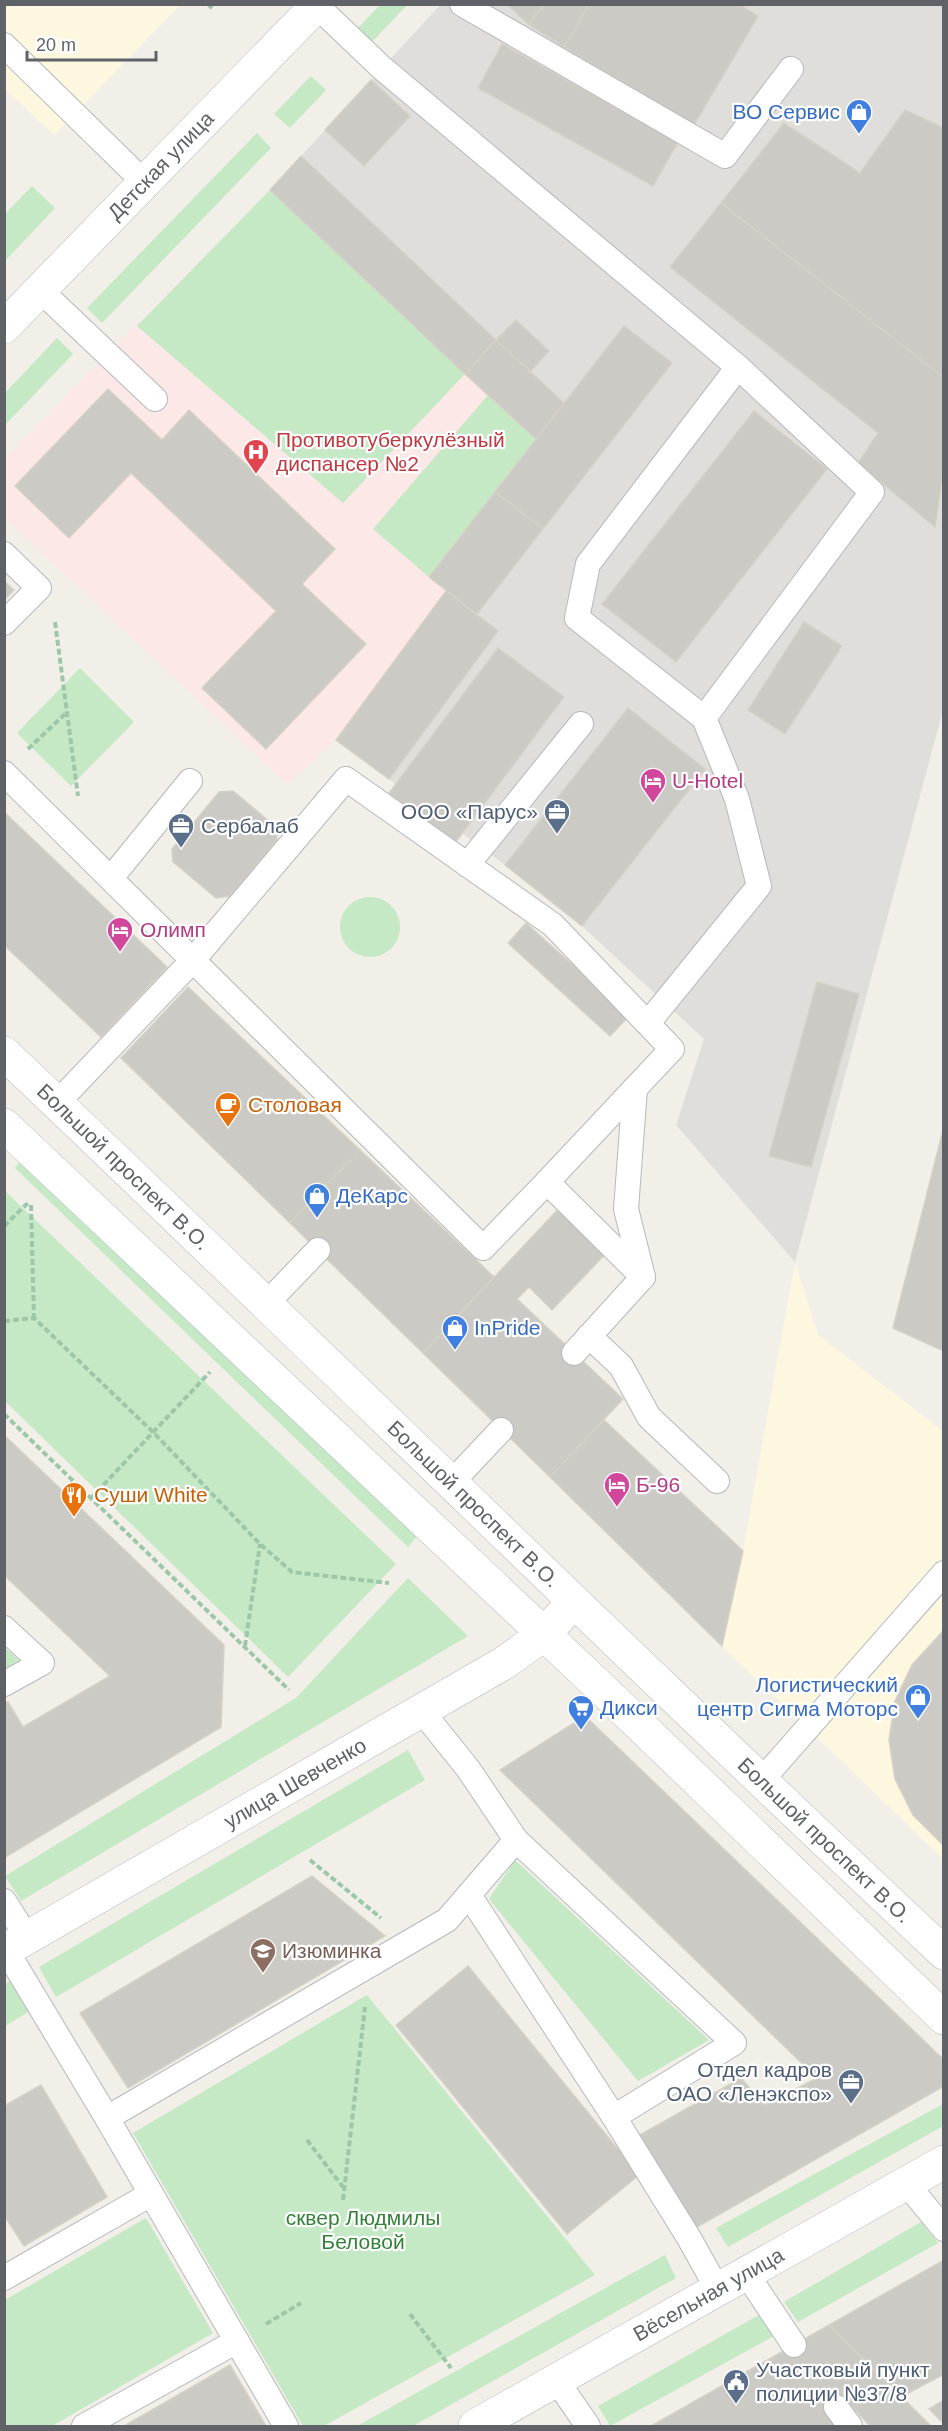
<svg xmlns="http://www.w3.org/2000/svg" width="948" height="2431" viewBox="0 0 948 2431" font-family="Helvetica,sans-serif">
  <rect width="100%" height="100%" fill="#f1efe8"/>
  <g fill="#fef7e0">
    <polygon points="4,5 180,5 54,135 5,89"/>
    <polygon points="795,1262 818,1335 943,1431 943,1859 722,1646 743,1551"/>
  </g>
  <polygon fill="#e0deda" points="440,5 943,5 943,710 795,1262 676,1125 704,1039 582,926 505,865 336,740 446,591 429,577 564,403 496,341 465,374 270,190"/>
  <polygon fill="#fce8e6" points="270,190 536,439 429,577 446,591 336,740 287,784 5,518 4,459"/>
  <g fill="#c5e8c5">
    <polygon points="380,5 407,5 371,43 357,29"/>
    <polygon points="311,76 326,90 290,128 274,114"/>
    <polygon points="257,133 271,148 102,323 87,308"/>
    <polygon points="32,186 55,208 5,261 5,214"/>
    <polygon points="270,190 465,374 343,503 137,326"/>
    <polygon points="57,338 73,354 5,425 5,393"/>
    <polygon points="488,395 536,439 429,577 373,529"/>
    <polygon points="80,668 134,722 71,786 17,733"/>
    <circle cx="370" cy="927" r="30"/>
    <polygon points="29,1151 423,1529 408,1547 15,1168"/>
    <polygon points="5,1191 396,1564 288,1677 5,1401"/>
    <polygon points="408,1578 468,1636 21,1901 5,1876 296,1698"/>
    <polygon points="4,1647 19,1660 5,1669 4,1669"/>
    <polygon points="408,1750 425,1780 56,1997 39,1967"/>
    <polygon points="515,1860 709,2040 638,2081 489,1899"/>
    <polygon points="10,1981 28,2012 5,2026 5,1984"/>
    <polygon points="367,1995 595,2275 324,2426 303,2426 133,2133"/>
    <polygon points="943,2104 943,2126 728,2247 716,2228"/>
    <polygon points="146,2218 213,2333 52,2426 5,2426 5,2300"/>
    <polygon points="921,2222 938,2243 798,2322 784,2302"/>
    <polygon points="665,2255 676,2278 413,2426 357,2426"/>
    <polygon points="759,2315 774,2336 610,2426 598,2406"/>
  </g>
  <g fill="#cccac5" stroke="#d6d1c6" stroke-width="1.5">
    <polygon points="507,4 545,4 528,24"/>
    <polygon points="545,4 589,4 564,47 528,24"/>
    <polygon points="589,4 739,4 758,16 694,125 564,47"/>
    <polygon points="502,44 678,142 653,186 478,88"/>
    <polygon points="371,80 410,116 364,166 325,130"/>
    <polygon points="905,110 944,128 944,378 721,203 784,123 860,173"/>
    <polygon points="301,156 496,340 465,374 270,190"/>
    <polygon points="721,203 944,378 944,465 935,527 858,463 878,433 670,267"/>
    <polygon points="516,320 549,351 530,372 496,340"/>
    <polygon points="624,326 672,363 543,529 495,492"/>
    <polygon points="496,340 564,403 536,439 465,374"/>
    <polygon points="108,389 162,440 189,410 335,549 302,584 366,644 266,749 202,688 276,611 131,473 69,538 15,486"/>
    <polygon points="754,411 827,469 676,662 602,604"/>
    <polygon points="495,492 543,529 477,614 429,577"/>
    <polygon points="4,581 14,590 4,600"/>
    <polygon points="446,591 498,631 389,779 336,740"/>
    <polygon points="804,622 842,646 785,734 748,710"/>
    <polygon points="498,648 564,697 455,843 389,793"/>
    <polygon points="628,708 705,769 582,926 505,865"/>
    <polygon points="233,791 276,827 277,840 230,896 216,898 173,862 172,849 219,792"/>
    <polygon points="4,812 167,967 101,1037 4,945"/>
    <polygon points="526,923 629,1016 610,1036 508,943"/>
    <polygon points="817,982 859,994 811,1167 769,1156"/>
    <polygon points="188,987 360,1150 290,1223 121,1058"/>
    <polygon points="944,1126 944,1351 893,1328"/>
    <polygon points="360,1150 494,1277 423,1353 290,1223"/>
    <polygon points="564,1203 611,1248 552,1310 529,1287 517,1299 623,1399 550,1477 423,1353"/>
    <polygon points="604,1420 743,1551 722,1646 550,1477"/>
    <polygon points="4,1435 224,1645 221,1727 4,1858 4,1704 8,1702 23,1727 110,1676 4,1575"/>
    <polygon points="944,1630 944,1846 913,1815 895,1779 889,1740 895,1701 912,1665"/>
    <polygon points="585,1716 944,2060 944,2086 692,2230 638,2136 741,2078 765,2105 817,2078 500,1770"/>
    <polygon points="312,1876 385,1936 128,2088 80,2013"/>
    <polygon points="468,1966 639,2175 567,2234 396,2025"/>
    <polygon points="41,2085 107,2197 24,2246 4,2215 4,2106"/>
    <polygon points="944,2260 944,2374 901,2397 829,2325"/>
    <polygon points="829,2325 931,2426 870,2426 847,2401 828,2413 836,2426 651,2426"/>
    <polygon points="230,2365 266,2426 124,2426 178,2395"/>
    <polygon points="944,2400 944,2424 929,2409"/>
  </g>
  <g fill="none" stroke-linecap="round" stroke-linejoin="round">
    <g stroke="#b5b8bc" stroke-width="26">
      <g id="service">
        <polyline points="462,4 725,156 791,69"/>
        <polyline points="317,6 382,68 738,367 872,492 704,718 737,799 759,886 648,1023"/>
        <polyline points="4,45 145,183"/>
        <polyline points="41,291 155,399"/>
        <polyline points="4,554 39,588 4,623"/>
        <polyline points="704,718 577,618 588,564 738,367"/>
        <polyline points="4,773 483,1248 547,1182 643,1277 574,1353"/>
        <polyline points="467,865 581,724"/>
        <polyline points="111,878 190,781"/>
        <polyline points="635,1088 626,1209 643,1277"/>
        <polyline points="57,1103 193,960 346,779 553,925 672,1049 547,1182"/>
        <polyline points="266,1304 318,1250"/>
        <polyline points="589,1336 621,1366 649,1417 717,1481"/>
        <polyline points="452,1482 501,1430"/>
        <polyline points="4,1628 42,1663 4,1684"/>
        <polyline points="421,1710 469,1770 516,1840 734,2043 614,2117 689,2238 718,2290"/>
        <polyline points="761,1781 944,1573"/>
        <polyline points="469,1895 614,2117"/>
        <polyline points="4,1901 27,1937"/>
        <polyline points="6,1950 107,2118 286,2426"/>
        <polyline points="107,2118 447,1920 516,1840"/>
        <polyline points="906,2183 944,2229"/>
        <polyline points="746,2273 794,2345"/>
        <polyline points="4,2278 151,2194"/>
        <polyline points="557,2381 588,2426"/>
        <polyline points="836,2407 850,2426"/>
        <polyline points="84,2426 237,2341"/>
      </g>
    </g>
    <g stroke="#b5b8bc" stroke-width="34">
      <g id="minor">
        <path id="s1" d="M4,327L318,4"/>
        <path id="s2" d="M475,2426L944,2162"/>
      </g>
    </g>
    <g stroke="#b5b8bc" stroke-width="34">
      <g id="tertiary">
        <path id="s3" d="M4,1951L504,1663L543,1635L574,1602"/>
      </g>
    </g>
    <g stroke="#b6babf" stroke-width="34">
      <g id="secondary">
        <path id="s4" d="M4,1053C319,1352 627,1657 944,1953"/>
        <polyline points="4,1125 598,1685 944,2018"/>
      </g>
    </g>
    <g stroke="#9cc7a9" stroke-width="4" stroke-dasharray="6 3" stroke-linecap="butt">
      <polyline points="208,4 212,8"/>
      <polyline points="55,622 78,796"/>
      <polyline points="28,749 66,713"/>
      <polyline points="31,1205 34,1318"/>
      <polyline points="4,1226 30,1201"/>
      <polyline points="4,1321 34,1318 154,1433 260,1544 292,1572 389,1583"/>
      <polyline points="4,1414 289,1690"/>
      <polyline points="91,1498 210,1372"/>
      <polyline points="245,1646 260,1544"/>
      <polyline points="310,1860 381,1918"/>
      <polyline points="307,2140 343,2187"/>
      <polyline points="343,2200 365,2007"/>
      <polyline points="410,2314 451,2368"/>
      <polyline points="266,2324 301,2303"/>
    </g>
    <use href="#service" stroke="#fff" stroke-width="24"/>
    <use href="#minor" stroke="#fff" stroke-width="33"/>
    <use href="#tertiary" stroke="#fff" stroke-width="33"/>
    <use href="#secondary" stroke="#fff" stroke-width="33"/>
  </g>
  <defs>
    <g id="shop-pin" transform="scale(1.35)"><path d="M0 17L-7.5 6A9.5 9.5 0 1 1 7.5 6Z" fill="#3f7fe0" stroke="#fff"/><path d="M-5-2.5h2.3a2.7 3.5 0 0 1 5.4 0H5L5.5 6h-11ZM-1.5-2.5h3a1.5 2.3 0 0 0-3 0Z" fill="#fff"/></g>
    <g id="hospital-pin" transform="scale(1.35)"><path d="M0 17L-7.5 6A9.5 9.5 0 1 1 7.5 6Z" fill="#e0444e" stroke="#fff"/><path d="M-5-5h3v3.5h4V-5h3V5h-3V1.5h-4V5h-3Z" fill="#fff"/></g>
    <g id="hotel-pin" transform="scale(1.35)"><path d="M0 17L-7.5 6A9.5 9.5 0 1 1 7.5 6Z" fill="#d1479c" stroke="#fff"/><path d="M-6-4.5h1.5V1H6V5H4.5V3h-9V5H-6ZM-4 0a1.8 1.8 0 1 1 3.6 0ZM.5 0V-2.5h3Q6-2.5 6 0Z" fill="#fff"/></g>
    <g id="office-pin" transform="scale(1.35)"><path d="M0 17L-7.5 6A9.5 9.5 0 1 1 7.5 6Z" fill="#5c6f8a" stroke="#fff"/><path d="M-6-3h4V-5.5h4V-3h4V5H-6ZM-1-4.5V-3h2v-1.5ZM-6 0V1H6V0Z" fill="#fff"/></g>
    <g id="cafe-pin" transform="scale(1.35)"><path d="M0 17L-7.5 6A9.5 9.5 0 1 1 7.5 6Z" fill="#e8710a" stroke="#fff"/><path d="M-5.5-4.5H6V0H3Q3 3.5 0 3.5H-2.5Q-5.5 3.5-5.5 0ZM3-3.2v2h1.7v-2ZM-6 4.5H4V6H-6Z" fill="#fff"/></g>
    <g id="restaurant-pin" transform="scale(1.35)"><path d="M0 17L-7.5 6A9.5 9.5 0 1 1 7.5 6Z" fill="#e8710a" stroke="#fff"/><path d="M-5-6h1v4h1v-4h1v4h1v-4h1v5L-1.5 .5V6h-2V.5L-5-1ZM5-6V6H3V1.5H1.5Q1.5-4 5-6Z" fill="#fff"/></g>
    <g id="supermarket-pin" transform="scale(1.35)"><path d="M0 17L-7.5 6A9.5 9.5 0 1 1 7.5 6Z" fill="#3f7fe0" stroke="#fff"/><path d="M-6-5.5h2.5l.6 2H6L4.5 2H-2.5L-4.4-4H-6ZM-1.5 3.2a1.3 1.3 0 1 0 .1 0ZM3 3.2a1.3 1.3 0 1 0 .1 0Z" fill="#fff"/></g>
    <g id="school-pin" transform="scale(1.35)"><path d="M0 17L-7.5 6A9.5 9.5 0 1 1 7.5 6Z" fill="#8d6e63" stroke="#fff"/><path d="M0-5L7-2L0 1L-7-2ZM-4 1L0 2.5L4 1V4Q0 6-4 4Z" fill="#fff"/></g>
    <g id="civic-pin" transform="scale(1.35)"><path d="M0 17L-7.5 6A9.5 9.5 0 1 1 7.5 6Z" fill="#5c6f8a" stroke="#fff"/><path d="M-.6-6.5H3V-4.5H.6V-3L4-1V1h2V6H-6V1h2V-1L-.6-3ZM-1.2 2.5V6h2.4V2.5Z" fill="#fff"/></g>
  </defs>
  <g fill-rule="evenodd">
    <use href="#shop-pin" x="859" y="112"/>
    <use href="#hospital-pin" x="256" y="452"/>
    <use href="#hotel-pin" x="653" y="781"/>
    <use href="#office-pin" x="557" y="812"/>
    <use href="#office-pin" x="181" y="826"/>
    <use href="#hotel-pin" x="120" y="930"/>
    <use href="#cafe-pin" x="228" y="1105"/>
    <use href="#shop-pin" x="317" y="1196"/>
    <use href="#shop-pin" x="455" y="1328"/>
    <use href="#hotel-pin" x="617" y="1485"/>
    <use href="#restaurant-pin" x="74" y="1495"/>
    <use href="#shop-pin" x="918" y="1697"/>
    <use href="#supermarket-pin" x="581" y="1708"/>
    <use href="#school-pin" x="263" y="1951"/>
    <use href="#office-pin" x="851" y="2082"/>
    <use href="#civic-pin" x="736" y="2382"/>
  </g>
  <g text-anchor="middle" stroke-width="4.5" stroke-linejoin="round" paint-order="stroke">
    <g font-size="21" fill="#366cbe" stroke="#fff" text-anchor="start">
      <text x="840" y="119" text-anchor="end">ВО Сервис</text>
      <text x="336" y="1203">ДеКарс</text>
      <text x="474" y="1335">InPride</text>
      <text x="898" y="1692" text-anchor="end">Логистический<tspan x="898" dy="24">центр Сигма Моторс</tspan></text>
      <text x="600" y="1715">Дикси</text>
    </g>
    <g font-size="21" fill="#5f6368" stroke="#fff">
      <text dy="7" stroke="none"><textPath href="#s1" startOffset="225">Детская улица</textPath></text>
      <text dy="7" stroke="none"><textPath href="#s4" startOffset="165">Большой проспект В.О.</textPath></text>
      <text dy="7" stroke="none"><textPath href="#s4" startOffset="651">Большой проспект В.О.</textPath></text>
      <text dy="7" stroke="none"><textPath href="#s3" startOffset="336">улица Шевченко</textPath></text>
      <text dy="7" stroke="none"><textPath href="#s4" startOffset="1137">Большой проспект В.О.</textPath></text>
      <text dy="7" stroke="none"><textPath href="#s2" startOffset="268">Вёсельная улица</textPath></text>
    </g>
    <g font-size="21" fill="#be3a42" stroke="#fff" text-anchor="start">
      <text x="276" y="447">Противотуберкулёзный<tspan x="276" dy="24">диспансер №2</tspan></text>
    </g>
    <g font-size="21" fill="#b23c85" stroke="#fff" text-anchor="start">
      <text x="672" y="788">U-Hotel</text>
      <text x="140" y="937">Олимп</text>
      <text x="636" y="1492">Б-96</text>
    </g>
    <g font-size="21" fill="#4e5e75" stroke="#fff" text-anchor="end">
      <text x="538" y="819">ООО «Парус»</text>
      <text x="201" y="833" text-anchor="start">Сербалаб</text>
      <text x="832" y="2077">Отдел кадров<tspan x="832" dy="24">ОАО «Ленэкспо»</tspan></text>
      <text x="756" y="2377" text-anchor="start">Участковый пункт<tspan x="756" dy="24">полиции №37/8</tspan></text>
    </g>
    <g font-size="21" fill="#c56008" stroke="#fff" text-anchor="start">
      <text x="248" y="1112">Столовая</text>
      <text x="94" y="1502">Суши White</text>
    </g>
    <g font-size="21" fill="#785e54" stroke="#fff" text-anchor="start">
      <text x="282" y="1958">Изюминка</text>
    </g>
    <g font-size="21" fill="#348238" stroke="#fff">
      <text x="363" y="2225">сквер Людмилы<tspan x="363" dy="24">Беловой</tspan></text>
    </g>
  </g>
  <rect width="948" height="2431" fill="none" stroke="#5f6368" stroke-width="12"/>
  <path d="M27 51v9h129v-9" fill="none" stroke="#5f6368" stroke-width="3"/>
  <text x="36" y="51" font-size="18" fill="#5f6368" stroke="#ffffff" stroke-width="4.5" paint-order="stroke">20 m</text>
</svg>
